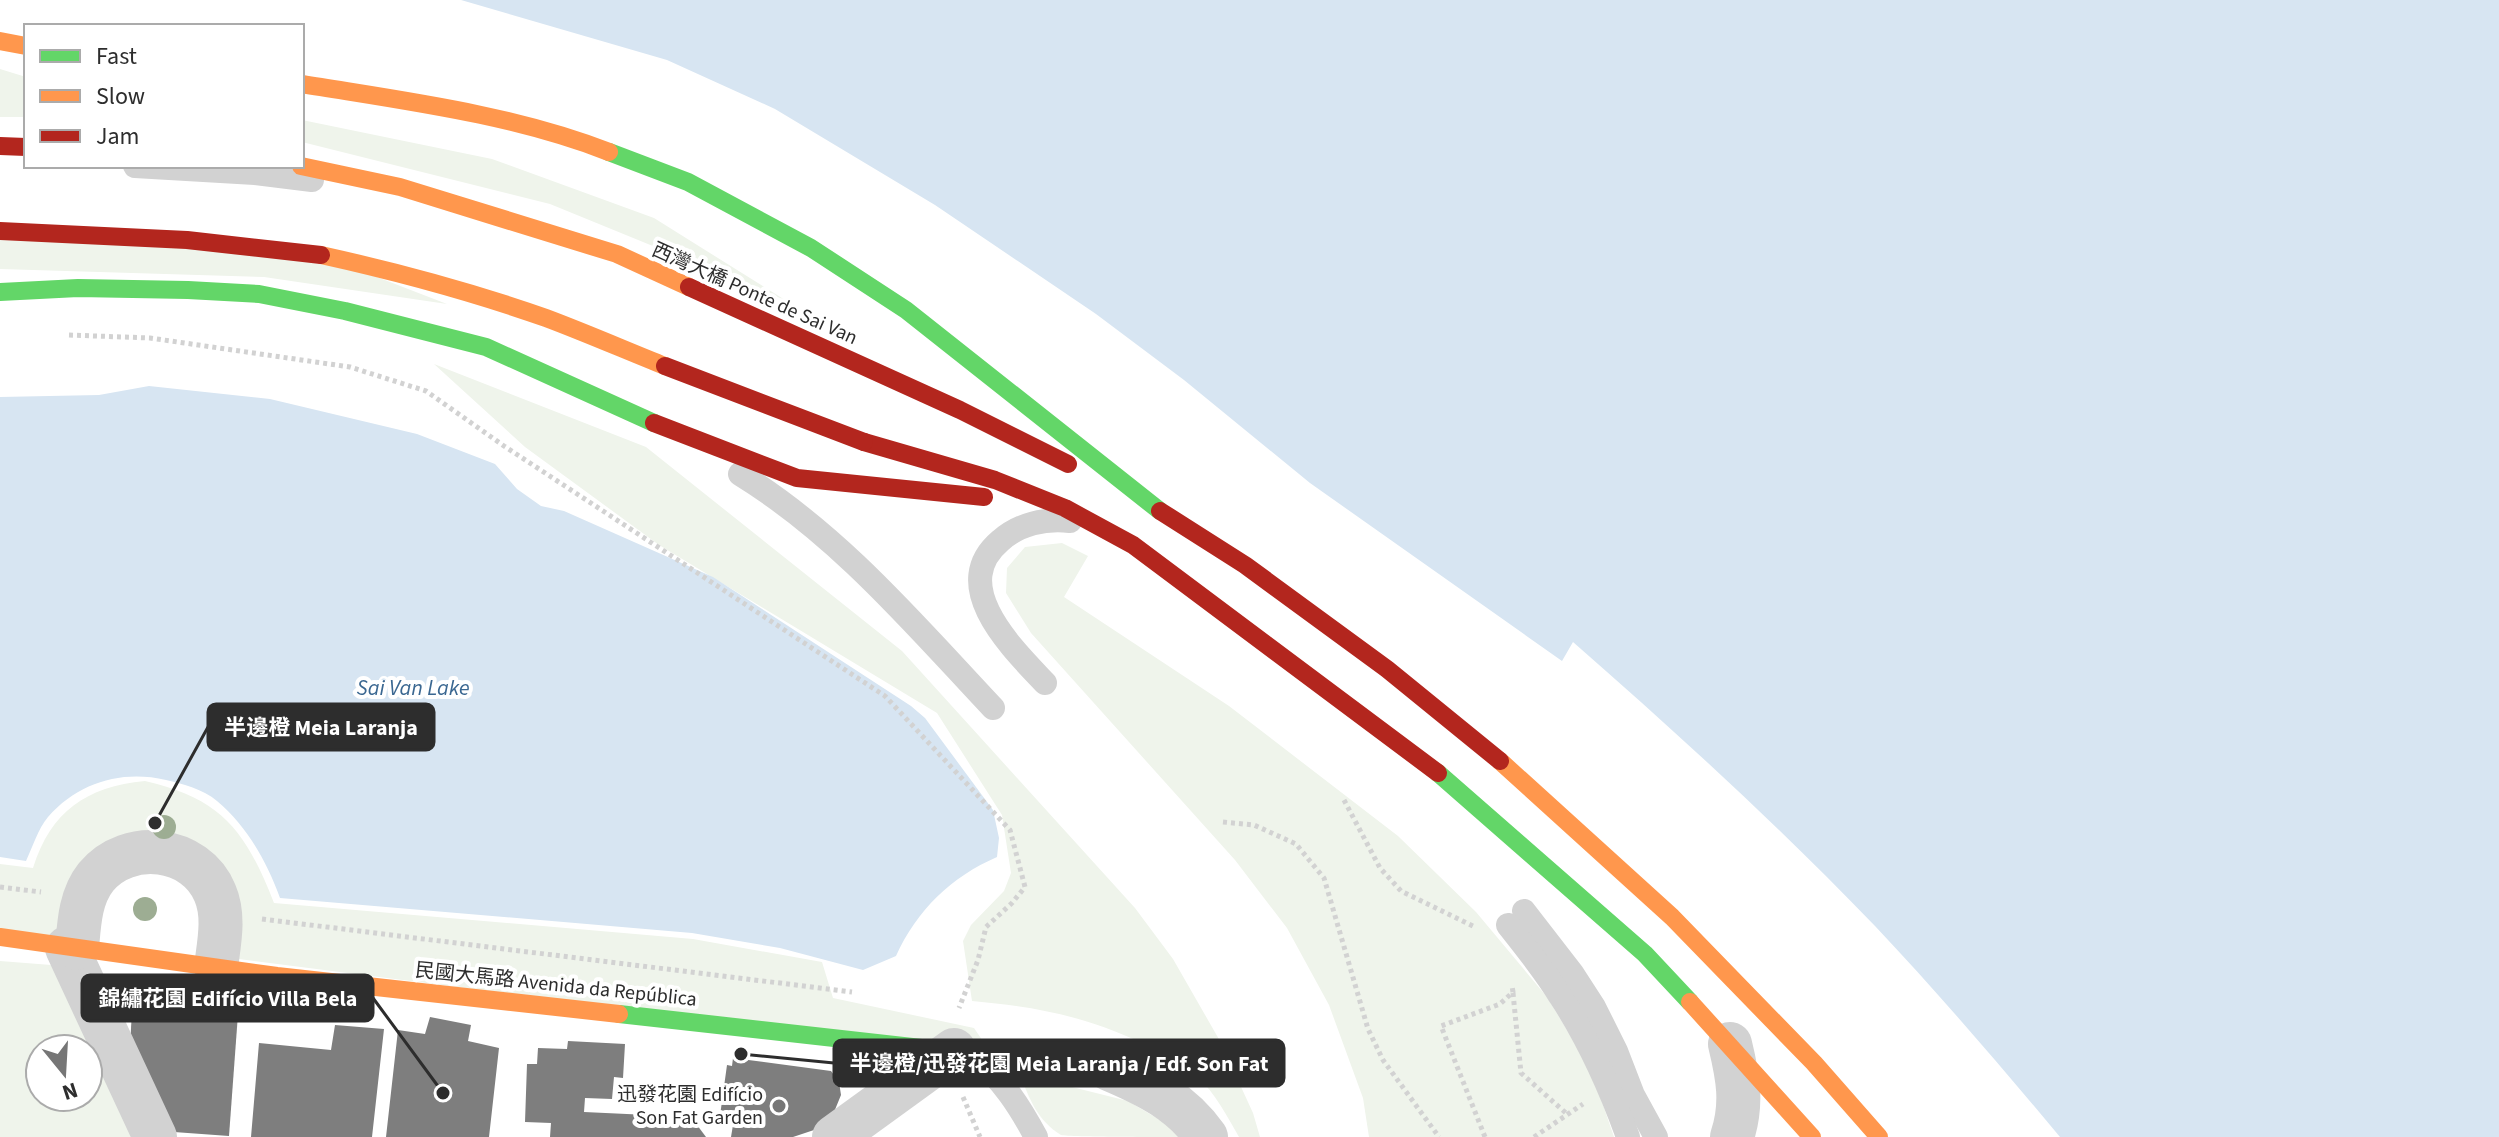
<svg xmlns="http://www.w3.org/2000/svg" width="2499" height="1137" viewBox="0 0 2499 1137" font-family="'Source Sans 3','Noto Sans SC',sans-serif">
  <rect width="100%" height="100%" fill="#fff"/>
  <g fill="#eff4eb" fill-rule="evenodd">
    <polygon points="0,69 26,77 26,117 0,117"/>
    <polygon points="302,120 492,159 654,218 785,300 550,204 302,142"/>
    <polygon points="0,229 307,250 447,304 264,277 0,269"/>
    <path d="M434,364L646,447L902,651L1135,908L1173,959L1220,1041L1253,1113L1260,1137H1239C1227,1116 1215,1093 1197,1076C1184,1062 1162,1052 1145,1044C1083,1016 1039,1007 972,1001L963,941L971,925L1004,891L1011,873L1002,815L937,713L659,545L525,447Z"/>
    <polygon points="1062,543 1088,556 1064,597 1229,706 1398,836 1476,912 1547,997 1591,1070 1614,1137 1369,1137 1363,1098 1329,1005 1287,928 1235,860 1031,633 1006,593 1007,568 1025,547"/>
    <path d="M145,781C223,799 246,832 274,903L693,939L822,962L833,998L974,1028L993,1056L239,959L237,915L131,848L59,945L0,939V864L33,868C51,811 86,787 145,781Z"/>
    <path d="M0,961L64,966L143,1137H0ZM40,1049H88V1097H40Z"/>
    <path d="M1020,1074L1128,1101L1165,1123L1181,1137C1162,1137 1071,1137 1061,1135C1038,1121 1029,1099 1020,1074Z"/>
  </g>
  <g fill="#d7e5f2">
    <path d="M461,0H2499V1137H2060C2000,1065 1939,994 1875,926C1779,826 1677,733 1573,642L1562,661L1310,483L1184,380L1096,314L935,205L775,109L667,60Z"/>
    <path d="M149,386L270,399L417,434L495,464L517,489L541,506L564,511L713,577L911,706L925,718L993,810L999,838L997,857C951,877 917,910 896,956L863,970L780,948L692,933L280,898C267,862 247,826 217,801C203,789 183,784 166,780C122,770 79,782 48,817C38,829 33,846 26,861L0,857V397L99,395Z"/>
  </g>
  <g fill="#7e7e7e">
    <polygon points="132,1008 238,1014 229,1136 174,1132 130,1050"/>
    <polygon points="430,1017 471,1025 468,1041 499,1048 489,1137 386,1137 398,1030 425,1034"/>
    <polygon points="335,1025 384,1029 372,1137 251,1137 259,1043 331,1050"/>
    <polygon points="568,1041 625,1044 623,1078 614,1077 612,1099 585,1098 584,1112 691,1117 706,1137 550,1137 551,1123 525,1122 527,1064 537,1064 538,1048 567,1049"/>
    <polygon points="733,1058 831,1071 839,1082 841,1095 832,1117 820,1128 793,1137 731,1137 733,1125 719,1123 727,1065 732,1066"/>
  </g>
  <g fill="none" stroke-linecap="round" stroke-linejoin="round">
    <g stroke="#d2d2d2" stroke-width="5" stroke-dasharray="4 4" stroke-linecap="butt">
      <polyline points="69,335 150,338 350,367 426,391 504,446 885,696 1010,830 1025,887 1012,903 986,927 978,960 959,1008"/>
      <polyline points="1344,800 1380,868 1401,891 1475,927"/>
      <polyline points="1223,822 1254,825 1296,844 1324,878 1368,1029 1383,1060 1439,1137"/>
      <polyline points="0,887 41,892"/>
      <polyline points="262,919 852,992"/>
      <polyline points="1513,993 1521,1073 1567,1114"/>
      <polyline points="963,1097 980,1137"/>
      <polyline points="1485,1137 1441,1026 1500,1004 1513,992 1512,986"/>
      <polyline points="1534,1137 1583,1104"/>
    </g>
    <g stroke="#d2d2d2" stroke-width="24">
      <polyline points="135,166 255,173 312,180"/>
      <path d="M740,474C839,535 914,624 993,708"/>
      <path d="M1045,683C1013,649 947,586 1000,541C1019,524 1045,518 1070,521"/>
      <polyline points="1524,911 1572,973 1594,1007 1616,1051 1633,1095 1656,1137"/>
      <path d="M1508,925C1526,948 1545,971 1560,996C1589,1040 1610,1087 1628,1137"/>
      <path d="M975,1057C1002,1079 1020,1107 1036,1137"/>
    </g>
    <g stroke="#d2d2d2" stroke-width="44">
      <polyline points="67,948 155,1137"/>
      <path d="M77,948C79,924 80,897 96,877C128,838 196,846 215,893C225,916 219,943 216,967"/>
      <path d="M1730,1044C1738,1077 1743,1104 1732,1137"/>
      <path d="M1109,1069C1147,1085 1182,1102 1206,1137"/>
      <polyline points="834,1137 954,1050"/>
    </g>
    <g stroke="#63d668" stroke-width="18">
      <polyline points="609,152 688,182 811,248 906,310 1160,511"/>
      <polyline points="0,292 78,288 188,290 259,294 345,311 486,347 654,423"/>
      <polyline points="1438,773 1645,954 1690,1002"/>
      <polyline points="619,1014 1109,1069"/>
    </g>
    <g stroke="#ff974d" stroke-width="18">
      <polyline points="0,41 26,46"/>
      <path d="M302,84C405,101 511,114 609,152"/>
      <polyline points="301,166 400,187 617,254 689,287"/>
      <polyline points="1500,761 1672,917 1814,1063 1879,1137"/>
      <polyline points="0,937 277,976 619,1014"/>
      <polyline points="1690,1002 1812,1137"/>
    </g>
    <g stroke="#b3261e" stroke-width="18">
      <polyline points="0,146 26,147"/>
      <polyline points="689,287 960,410 1068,464"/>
      <polyline points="654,423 797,478 984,497"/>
      <polyline points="864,442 995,480 1065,508 1133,545 1438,773"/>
      <polyline points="1160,511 1245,565 1387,669 1500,761"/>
    </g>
    <path stroke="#ff974d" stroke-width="18" d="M321,255C398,272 472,292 546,318C586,333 625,350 665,366"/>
    <g stroke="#b3261e" stroke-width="18">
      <polyline points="0,231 187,240 321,255"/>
      <polyline points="665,366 864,442"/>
    </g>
  </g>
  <g fill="#9dad93">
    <circle cx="164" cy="827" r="12"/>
    <circle cx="145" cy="909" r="12"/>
  </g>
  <circle fill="#767676" stroke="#fff" stroke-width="3" cx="779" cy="1106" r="8"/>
  <g text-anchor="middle" stroke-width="8" stroke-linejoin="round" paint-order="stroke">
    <g font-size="20" fill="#2d2d2d" stroke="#fff">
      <text transform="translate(755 293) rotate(24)" y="7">西灣大橋 Ponte de Sai Van</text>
      <text transform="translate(556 984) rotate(6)" y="7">民國大馬路 Avenida da República</text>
    </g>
    <g font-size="20" fill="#2d2d2d" stroke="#fff" text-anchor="end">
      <text x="763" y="1101">迅發花園 Edifício<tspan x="763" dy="23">Son Fat Garden</tspan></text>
    </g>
    <g font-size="22" font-style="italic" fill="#3a6791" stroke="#fff">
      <text x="413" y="695">Sai Van Lake</text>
    </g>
  </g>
  <path fill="none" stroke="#2d2d2d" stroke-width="3" d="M155 823L208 727M443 1093L373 998M741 1054L834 1063"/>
  <g fill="#2d2d2d" stroke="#fff" stroke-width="3">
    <circle cx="155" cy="823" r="8"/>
    <circle cx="443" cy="1093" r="8"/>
    <circle cx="741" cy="1054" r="8"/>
  </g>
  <g fill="#2d2d2d" stroke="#2d2d2d" stroke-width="3">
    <rect x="208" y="704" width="226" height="46" rx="8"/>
    <rect x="82" y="975" width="291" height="46" rx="8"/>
    <rect x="834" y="1040" width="450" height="46" rx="8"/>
  </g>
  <g font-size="22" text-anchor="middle" font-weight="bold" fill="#fff">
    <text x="321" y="735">半邊橙 Meia Laranja</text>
    <text x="228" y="1006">錦繡花園 Edifício Villa Bela</text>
    <text x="1059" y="1071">半邊橙/迅發花園 Meia Laranja / Edf. Son Fat</text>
  </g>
  <rect x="24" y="24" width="280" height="144" fill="#ffffff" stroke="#ababab" stroke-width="2"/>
  <rect x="40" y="50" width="40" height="12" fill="#63d668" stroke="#ababab" stroke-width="2"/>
  <text x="96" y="64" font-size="24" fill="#2d2d2d">Fast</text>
  <rect x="40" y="90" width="40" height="12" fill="#ff974d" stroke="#ababab" stroke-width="2"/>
  <text x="96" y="104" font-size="24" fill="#2d2d2d">Slow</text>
  <rect x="40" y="130" width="40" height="12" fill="#b3261e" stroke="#ababab" stroke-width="2"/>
  <text x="96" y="144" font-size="24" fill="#2d2d2d">Jam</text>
  <g transform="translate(64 1073) rotate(162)"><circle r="38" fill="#ffffff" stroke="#ababab" stroke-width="2"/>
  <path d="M0-6L14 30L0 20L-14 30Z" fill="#767676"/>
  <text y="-12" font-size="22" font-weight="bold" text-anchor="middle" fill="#2d2d2d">N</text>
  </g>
</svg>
